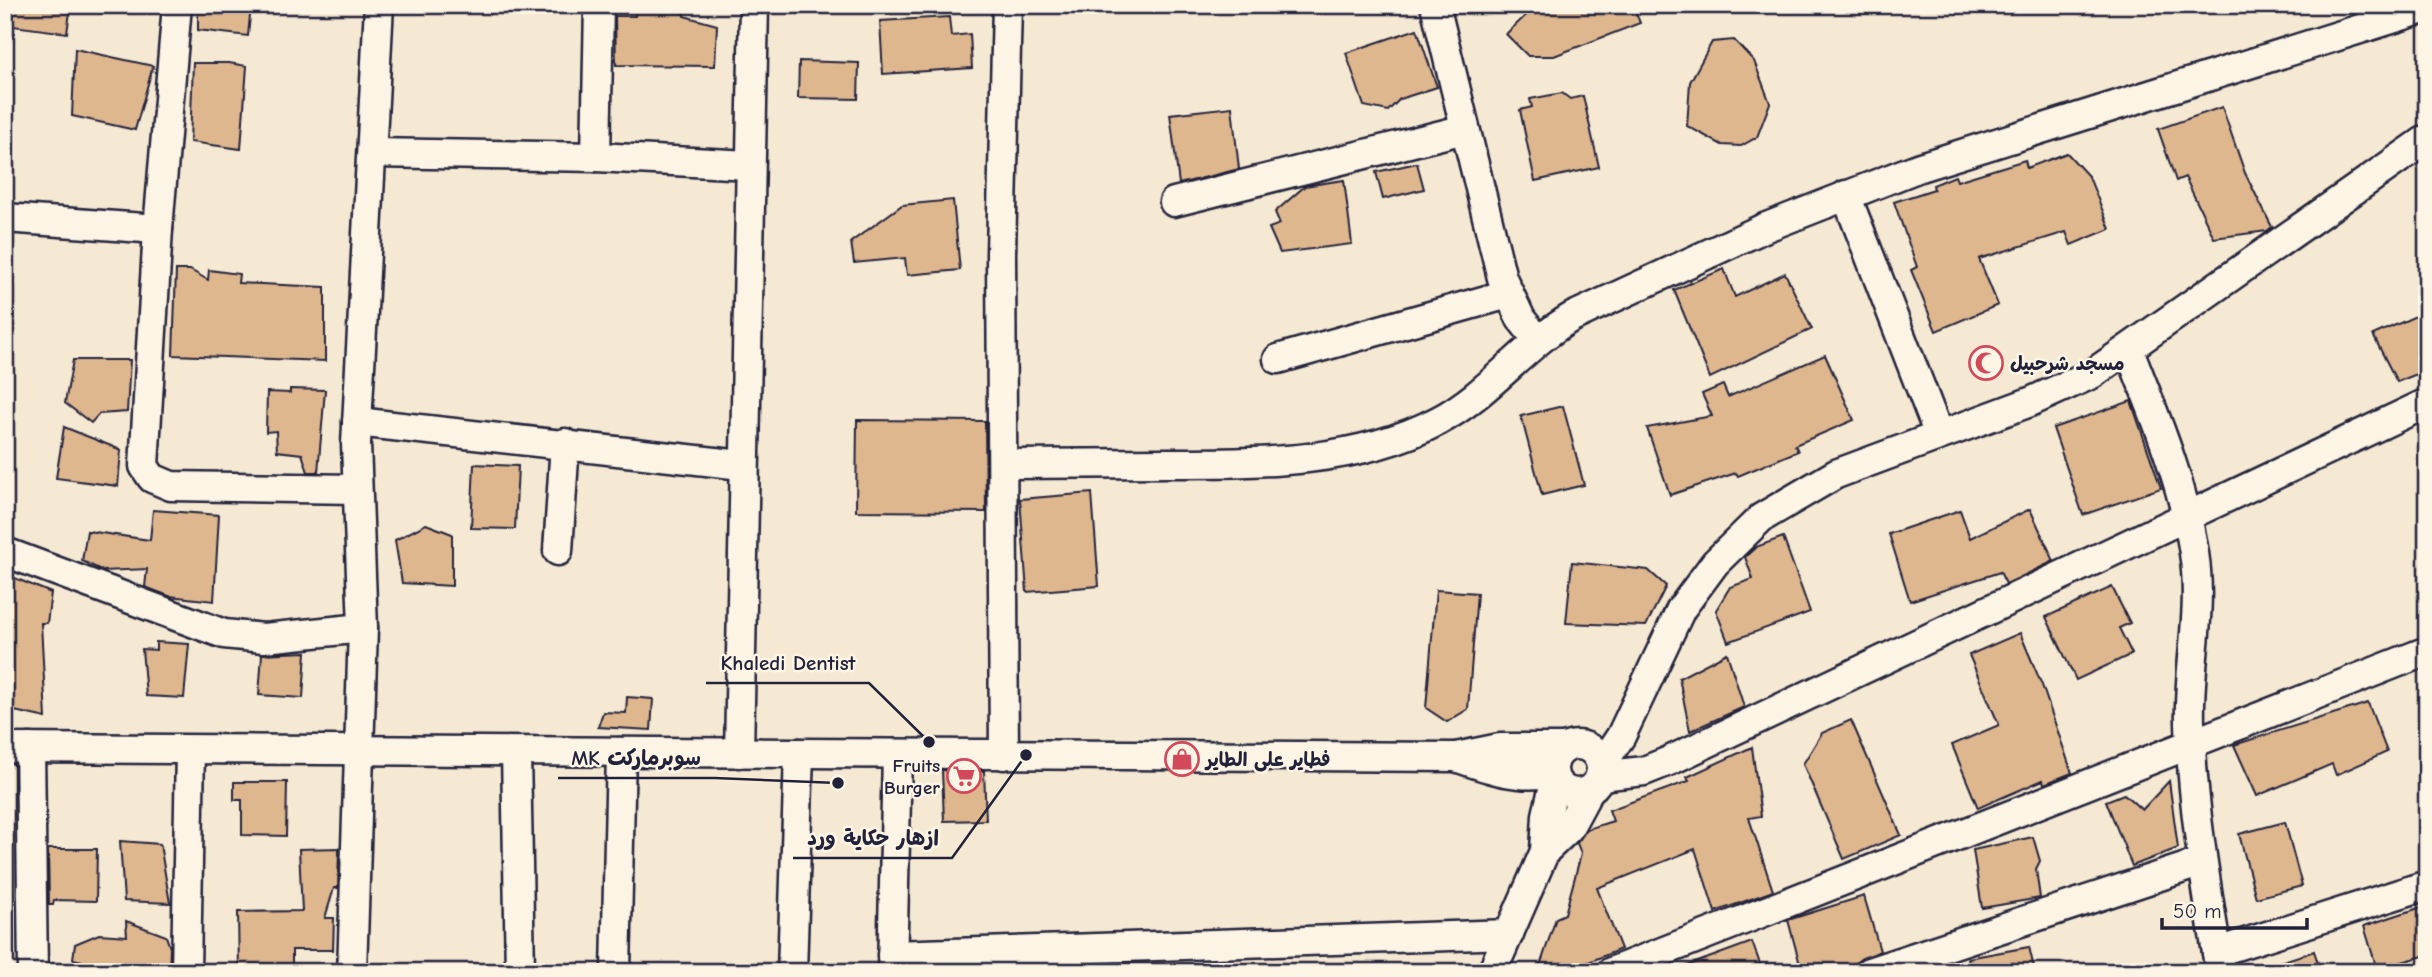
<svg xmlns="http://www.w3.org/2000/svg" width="2432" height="977" viewBox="0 0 2432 977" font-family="'Comic Neue','Playpen Sans Arabic',sans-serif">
  <rect width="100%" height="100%" fill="#f6e9d4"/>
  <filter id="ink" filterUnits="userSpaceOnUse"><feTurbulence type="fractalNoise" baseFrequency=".0143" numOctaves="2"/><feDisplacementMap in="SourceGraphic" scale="14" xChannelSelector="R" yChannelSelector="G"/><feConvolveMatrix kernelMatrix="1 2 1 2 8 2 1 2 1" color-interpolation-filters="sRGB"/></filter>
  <g filter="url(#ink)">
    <g fill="#dfb78f" stroke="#22223b" stroke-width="2">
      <polygon points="8,5 71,5 67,33 5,25"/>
      <polygon points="198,5 251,5 248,36 198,30"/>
      <polygon points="635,5 684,5 684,16 717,25 715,66 616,65 615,16 635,16"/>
      <polygon points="1537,5 1633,5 1640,23 1554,56 1528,56 1506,34"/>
      <polygon points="949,17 951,36 970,34 972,68 883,74 880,21"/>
      <polygon points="1417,29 1437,87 1400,99 1388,111 1364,106 1346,53"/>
      <polygon points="1734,40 1754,61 1770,103 1757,137 1741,146 1722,145 1687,126 1690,82 1712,42"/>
      <polygon points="75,49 153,66 135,130 72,116"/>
      <polygon points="799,61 859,63 858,99 798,98"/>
      <polygon points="193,63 229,63 247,66 241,149 190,142"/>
      <polygon points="1562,93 1570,99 1583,96 1599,167 1535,181 1520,110 1532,107 1530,99"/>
      <polygon points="1232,107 1239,169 1179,184 1170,114"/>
      <polygon points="2222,107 2245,173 2272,227 2267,231 2214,238 2185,177 2176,181 2158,129"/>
      <polygon points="2067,153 2089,177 2110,229 2071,245 2066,232 1979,259 1998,305 1936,331 1911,270 1917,267 1894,202 1934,189 1933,185 1955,176 1957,181 2025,160 2027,168"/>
      <polygon points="1417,163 1424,189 1383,199 1376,172"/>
      <polygon points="1344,180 1352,244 1280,253 1269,228 1280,224 1275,212 1305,186"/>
      <polygon points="953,200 960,270 907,275 905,258 854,263 851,242 902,205"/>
      <polygon points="1724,269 1735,297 1785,273 1812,329 1710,378 1674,290"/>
      <polygon points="176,270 190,270 208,280 209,270 239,274 238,283 325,287 325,361 173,355"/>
      <polygon points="2427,311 2427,370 2397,382 2373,335"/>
      <polygon points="1825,355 1854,420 1795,445 1798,451 1738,476 1736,473 1670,495 1647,428 1712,416 1702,394 1723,385 1728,397"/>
      <polygon points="73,360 130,360 127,412 99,414 91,423 65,403"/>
      <polygon points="290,389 325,390 318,472 308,472 302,454 277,451 276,431 266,432 267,392 290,393"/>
      <polygon points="2131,401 2161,488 2083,515 2053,428"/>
      <polygon points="1563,406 1584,485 1542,495 1521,416"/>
      <polygon points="857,420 985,421 986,512 856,511"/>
      <polygon points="64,427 121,450 118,486 56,478"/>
      <polygon points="474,464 518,466 515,529 471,528"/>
      <polygon points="1092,493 1099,586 1027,592 1020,499"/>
      <polygon points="2030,509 2054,561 2006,584 2000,572 1910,601 1889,534 1960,510 1970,538"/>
      <polygon points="153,510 219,515 214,601 169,596 145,587 147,569 103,571 82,561 87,531 150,540"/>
      <polygon points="426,524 452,534 452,586 402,583 395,540"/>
      <polygon points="1783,537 1810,612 1728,642 1716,610 1730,587 1753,579 1745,557 1756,547"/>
      <polygon points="1572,562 1648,570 1666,586 1646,626 1566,623"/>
      <polygon points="5,574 51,593 47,623 41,623 46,718 5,709"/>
      <polygon points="2112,587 2130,623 2119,628 2132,654 2076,680 2046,617"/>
      <polygon points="1436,590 1477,593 1468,709 1447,722 1426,708"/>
      <polygon points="2020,633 2042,685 2072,773 2044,784 2043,780 1978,808 1952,745 1999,725 1969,655"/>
      <polygon points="156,642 189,644 184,698 146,696 142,649 156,650"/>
      <polygon points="306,652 303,698 259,695 262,654"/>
      <polygon points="1727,653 1744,707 1690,731 1679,678"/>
      <polygon points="627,697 653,699 651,730 598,727 603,712 626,713"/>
      <polygon points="2368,703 2387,752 2336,775 2332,764 2257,796 2234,745"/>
      <polygon points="1851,720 1901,835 1844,859 1803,764 1822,733"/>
      <polygon points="1752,747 1761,816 1749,818 1773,891 1715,912 1695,849 1597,888 1621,949 1564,972 1538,972 1556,918 1565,914 1581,854 1577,843 1587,829 1613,821 1609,810 1689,781 1687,777"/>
      <polygon points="942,770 984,771 986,820 944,821"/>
      <polygon points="2169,781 2178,848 2132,866 2106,801 2124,794 2142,810"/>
      <polygon points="234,782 287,782 286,836 242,835 242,800 234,800"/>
      <polygon points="2285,822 2302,886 2256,898 2239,834"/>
      <polygon points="2033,837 2040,861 2036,869 2040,898 1982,908 1973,850"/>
      <polygon points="120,841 160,844 170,903 124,901"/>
      <polygon points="339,848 338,888 334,888 325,918 334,918 333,950 292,950 292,971 239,972 238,912 302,911 299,849"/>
      <polygon points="48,849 97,849 96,901 54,900 53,905 49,905"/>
      <polygon points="1864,896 1880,951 1856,963 1822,972 1802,972 1788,920"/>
      <polygon points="2422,907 2427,921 2427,955 2377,969 2364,926"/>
      <polygon points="126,921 166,936 170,948 169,972 81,972 82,961 73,959 75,944 99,934 127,936"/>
      <polygon points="1752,942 1763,972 1676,972 1676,970"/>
      <polygon points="2029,947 2035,972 1972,972 1968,958"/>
      <polygon points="2314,951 2321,972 2260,972 2259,969"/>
    </g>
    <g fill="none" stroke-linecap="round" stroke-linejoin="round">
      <g stroke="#22223b" stroke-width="33">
        <g id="minor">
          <polyline points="177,5 158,229 144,466 152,478 171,486 356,489"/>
          <polyline points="1435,5 1502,278 1521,319 1537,339"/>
          <polyline points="372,153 596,157 750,165"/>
          <polyline points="596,157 599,5"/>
          <polyline points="1846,195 1939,435"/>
          <polyline points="1174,202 1465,129"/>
          <polyline points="5,218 158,229"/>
          <path d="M2129,350C2155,416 2183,482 2194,553C2203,610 2188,666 2190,723C2192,807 2207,889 2220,972"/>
          <polyline points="1278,359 1508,294"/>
          <polyline points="357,422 742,465"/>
          <path d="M1003,464C1058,464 1113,463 1168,463C1259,463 1355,464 1438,421C1489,394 1522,347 1572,317L1764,228L1920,167L2427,8"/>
          <polyline points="558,551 565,443"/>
          <polyline points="5,552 224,634 264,638 363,628"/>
          <circle cx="1577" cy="769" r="24"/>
          <polyline points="5,748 1456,757 1500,748 1565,748"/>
          <polyline points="30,748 33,972"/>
          <polyline points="516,752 520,972"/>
          <polyline points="739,753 754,5"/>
          <polyline points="1004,755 1001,253 1007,5"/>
          <path d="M1456,757C1487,768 1520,780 1552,772"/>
          <polyline points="1601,766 1621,736 1681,609 1715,563 1761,518 1836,474 2030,402 2092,374 2427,139"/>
          <polyline points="1600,776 1644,771 1669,761 2427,403"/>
          <polyline points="1545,851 1568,829 1589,790"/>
          <polyline points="2217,952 2427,885"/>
          <polyline points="892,955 1509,934"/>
          <polyline points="186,972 190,750"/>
          <polyline points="352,972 363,628 356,444 379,5"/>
          <polyline points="616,972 621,752"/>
          <polyline points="792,972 799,753"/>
          <polyline points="892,972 897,754"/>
          <polyline points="1492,972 1545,851 1547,815 1555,781"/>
          <polyline points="1611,972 2427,651"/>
          <polyline points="1869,972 2202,862"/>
        </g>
      </g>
      <use href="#minor" stroke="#fcf5e5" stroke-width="28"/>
    </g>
  </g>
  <defs>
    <g id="mosque-ring" transform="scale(1.75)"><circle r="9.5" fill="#fcf5e5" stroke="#d1495b" stroke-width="1.5"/><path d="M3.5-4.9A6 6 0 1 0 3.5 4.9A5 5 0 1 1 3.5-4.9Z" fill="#d1495b"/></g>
    <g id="shop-ring" transform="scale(1.75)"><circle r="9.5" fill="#fcf5e5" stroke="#d1495b" stroke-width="1.5"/><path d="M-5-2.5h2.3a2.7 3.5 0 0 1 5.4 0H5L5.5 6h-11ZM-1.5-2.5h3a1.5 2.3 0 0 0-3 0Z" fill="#d1495b"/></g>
    <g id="supermarket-ring" transform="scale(1.75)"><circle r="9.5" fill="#fcf5e5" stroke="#d1495b" stroke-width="1.5"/><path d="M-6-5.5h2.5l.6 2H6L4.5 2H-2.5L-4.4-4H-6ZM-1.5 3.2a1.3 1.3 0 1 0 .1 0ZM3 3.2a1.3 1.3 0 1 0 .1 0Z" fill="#d1495b"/></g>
  </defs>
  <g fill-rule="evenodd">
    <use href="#mosque-ring" x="1986" y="363"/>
    <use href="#shop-ring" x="1182" y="759"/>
    <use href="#supermarket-ring" x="964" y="776"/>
  </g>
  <g text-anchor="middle" stroke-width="5" stroke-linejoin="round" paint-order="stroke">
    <g font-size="19" font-weight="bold" fill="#22223b" stroke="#fcf5e5" text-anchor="start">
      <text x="2010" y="370">مسجد شرحبيل</text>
      <text x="1206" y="766">فطاير على الطاير</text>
      <text x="940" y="772" text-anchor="end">Fruits<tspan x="940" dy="22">Burger</tspan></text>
    </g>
  </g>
  <path fill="none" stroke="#22223b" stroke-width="2.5" d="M929 742L869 683H706M838 783L715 778H558M1026 755L952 858H793"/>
  <g fill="#22223b" stroke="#fcf5e5" stroke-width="2.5">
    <circle cx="929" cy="742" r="7"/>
    <circle cx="838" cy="783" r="7"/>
    <circle cx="1026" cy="755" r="7"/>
  </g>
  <g font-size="21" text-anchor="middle" font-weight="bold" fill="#22223b" stroke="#fcf5e5" stroke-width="5" stroke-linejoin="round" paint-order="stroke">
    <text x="788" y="670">Khaledi Dentist</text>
    <text x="636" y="765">MK سوبرماركت</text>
    <text x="873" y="845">ازهار حكاية ورد</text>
  </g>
  <rect width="2432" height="977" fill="none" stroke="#fcf5e5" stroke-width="28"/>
  <rect x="14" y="14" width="2404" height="949" fill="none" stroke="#22223b" stroke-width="2.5" filter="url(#ink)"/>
  <path d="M2162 918v10h145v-10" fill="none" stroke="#22223b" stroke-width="3.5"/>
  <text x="2173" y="918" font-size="21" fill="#22223b" stroke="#fcf5e5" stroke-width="5" paint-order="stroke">50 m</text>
</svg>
